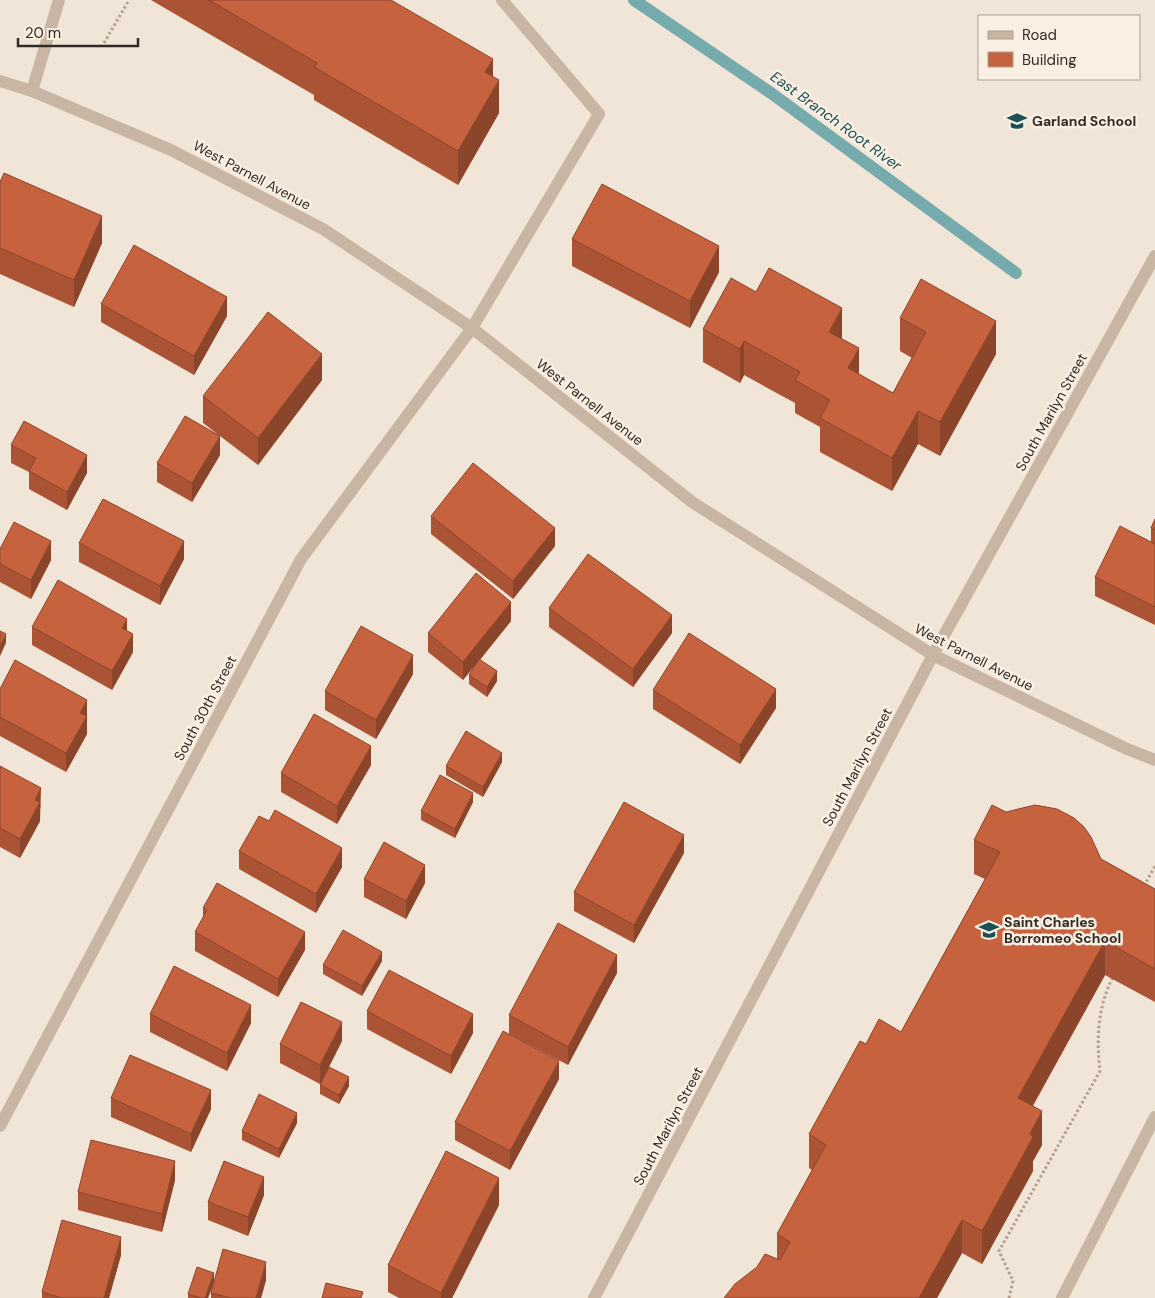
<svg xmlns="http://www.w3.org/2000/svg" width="1155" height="1298" font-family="'DM Sans',sans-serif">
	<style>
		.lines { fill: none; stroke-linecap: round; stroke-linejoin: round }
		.stream { stroke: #76abae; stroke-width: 12 }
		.path { stroke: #b49f8d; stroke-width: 3; stroke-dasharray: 2.5 2.5; stroke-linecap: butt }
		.service { stroke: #c9b5a3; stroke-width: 12 }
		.minor { stroke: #c9b5a3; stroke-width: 12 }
		.wall { fill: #ab5435 }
		.shaded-wall { fill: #8b452b }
		.building { fill: #c7623e; stroke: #8b452b }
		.labels { text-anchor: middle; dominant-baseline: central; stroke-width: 5; stroke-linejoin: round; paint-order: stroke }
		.poi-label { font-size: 14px; font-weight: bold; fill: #342a25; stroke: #f9efe3; text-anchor: start }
		.street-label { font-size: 14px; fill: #342a25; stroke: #f9efe3 }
		.water-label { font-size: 15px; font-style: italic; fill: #1b5055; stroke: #f9efe3 }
	</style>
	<rect width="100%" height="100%" fill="#f1e5d7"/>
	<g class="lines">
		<!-- stream -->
		<polyline class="stream" points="634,0 771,93 1016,273"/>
		<!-- path -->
		<g class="path">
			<polyline points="104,43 129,0"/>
			<polyline points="1144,886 1155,866"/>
			<path d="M1009 1298 1013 1281 999 1251 1100 1071C1096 1038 1098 1006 1113 977"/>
		</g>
		<!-- service -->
		<g class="service">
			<polyline points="32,91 59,0"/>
			<polyline points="472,328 599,114 502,0"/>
			<polyline points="1062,1298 1155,1117"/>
		</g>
		<!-- minor -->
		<g class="minor">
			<polyline points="0,81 32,91 171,150 323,229 472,328 692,502 933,655 1127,749 1155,760"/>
			<polyline points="0,1126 301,559 472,328"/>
			<polyline points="594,1298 933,655 1155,256"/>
		</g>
	</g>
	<!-- wall -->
	<g class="wall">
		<polygon points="151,0 391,0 493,76 499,113 458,185 314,100 314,95"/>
		<polygon points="0,182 102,243 74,307 0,274"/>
		<polygon points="572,239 719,272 690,328 572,266"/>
		<polygon points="101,304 227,316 194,375 101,322"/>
		<polygon points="900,318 996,354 940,456 918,444 892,491 820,452 820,427 795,413 795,403 744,375 740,383 703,362 703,329 842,339 859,374 893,393 912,358 900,351"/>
		<polygon points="322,380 258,465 203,423 203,396"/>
		<polygon points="11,445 87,473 67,510 29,489 29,472 11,463"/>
		<polygon points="220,455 192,502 157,482 157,463"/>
		<polygon points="431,516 555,546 513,599 431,534"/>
		<polygon points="1155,519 1155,625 1095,596 1095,577 1151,541 1151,528"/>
		<polygon points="79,543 184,559 160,605 79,562"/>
		<polygon points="0,549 51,560 31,599 0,582"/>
		<polygon points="549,608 672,633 633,687 549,627"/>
		<polygon points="511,621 480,660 497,681 487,697 469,684 469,675 475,665 463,680 428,652 428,633"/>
		<polygon points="32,627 127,631 133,652 112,690 32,645"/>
		<polygon points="413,674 376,739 325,710 325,691"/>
		<polygon points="0,689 87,734 66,772 0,736"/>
		<polygon points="653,690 776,708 740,764 653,709"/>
		<polygon points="502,762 483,797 446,775 446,766"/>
		<polygon points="371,765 337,824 281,792 281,773"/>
		<polygon points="0,766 41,806 40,808 40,821 20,858 0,847"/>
		<polygon points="473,802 455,838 421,820 421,811"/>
		<polygon points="974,840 1101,859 1155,889 1155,1002 1105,975 1033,1106 1042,1145 1033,1161 1033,1171 982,1264 962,1253 937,1298 724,1298 777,1259 777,1234 812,1170 809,1168 809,1134 866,1044 901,1032 985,879 974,874"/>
		<polygon points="239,851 342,867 316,913 239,869"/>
		<polygon points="684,853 634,943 574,911 574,892"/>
		<polygon points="364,879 425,883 406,919 364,897"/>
		<polygon points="203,908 305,950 278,997 195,951 195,932 203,917"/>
		<polygon points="382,961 362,996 323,974 323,965"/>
		<polygon points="617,973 568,1065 509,1034 509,1015"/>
		<polygon points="367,1011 473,1033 451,1074 367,1029"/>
		<polygon points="150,1014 251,1023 227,1071 150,1032"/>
		<polygon points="342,1041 329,1067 349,1086 339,1104 320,1094 320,1084 280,1063 280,1044"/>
		<polygon points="559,1079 510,1170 455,1140 455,1122"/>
		<polygon points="111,1098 211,1109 191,1152 111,1117"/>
		<polygon points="297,1123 279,1158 242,1140 242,1131"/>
		<polygon points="175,1180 162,1232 78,1210 78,1192"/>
		<polygon points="264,1195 248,1236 208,1220 208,1202"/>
		<polygon points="499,1205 452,1298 399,1298 388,1292 388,1265"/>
		<polygon points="121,1255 109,1298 42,1298 42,1292"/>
		<polygon points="266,1280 261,1298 211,1298 211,1293"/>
		<polygon points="214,1282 208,1298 188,1298 188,1294"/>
	</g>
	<!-- shaded-wall -->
	<g class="shaded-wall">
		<polygon points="493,59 493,91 499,80 499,113 458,185 458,151 485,72"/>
		<polygon points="102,216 102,243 74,307 74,280"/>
		<polygon points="719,246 719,272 690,328 690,301"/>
		<polygon points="227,297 227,316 194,375 194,356"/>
		<polygon points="842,308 842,342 829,332"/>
		<polygon points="996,321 996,354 940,456 940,422"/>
		<polygon points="744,341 744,375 740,383 740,349"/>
		<polygon points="859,348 859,381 848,368"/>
		<polygon points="322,354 322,380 258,465 258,438"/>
		<polygon points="918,411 918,444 892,491 892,458"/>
		<polygon points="220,436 220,455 192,502 192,483"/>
		<polygon points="87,455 87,473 67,510 67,492"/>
		<polygon points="555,528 555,546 513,599 513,581"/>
		<polygon points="51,541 51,560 31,599 31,580"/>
		<polygon points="184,541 184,559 160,605 160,586"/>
		<polygon points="511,602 511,621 463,680 463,662"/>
		<polygon points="672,615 672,633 633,687 633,669"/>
		<polygon points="127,619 127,638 122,628"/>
		<polygon points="6,634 6,643 0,656 0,646"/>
		<polygon points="133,634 133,652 112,690 112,671"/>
		<polygon points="413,655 413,674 376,739 376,720"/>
		<polygon points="497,671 497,681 487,697 487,687"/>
		<polygon points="776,689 776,708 740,764 740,745"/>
		<polygon points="87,700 87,734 66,772 66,753 80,713"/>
		<polygon points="371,746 371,765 337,824 337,806"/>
		<polygon points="502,753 502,762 483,797 483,787"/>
		<polygon points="41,788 40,821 20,858 20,839 35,800"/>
		<polygon points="473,793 473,802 455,838 455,829"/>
		<polygon points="684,835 684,853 634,943 634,925"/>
		<polygon points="342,848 342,867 316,913 316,894"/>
		<polygon points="425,865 425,883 406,919 406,901"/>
		<polygon points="305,932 305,950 278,997 278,979"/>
		<polygon points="1105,941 1105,975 1018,1131 1018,1098"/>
		<polygon points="382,952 382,961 362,996 362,986"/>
		<polygon points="617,955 617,973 568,1065 568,1047"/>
		<polygon points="251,1005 251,1023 227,1071 227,1053"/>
		<polygon points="473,1014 473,1033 451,1074 451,1056"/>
		<polygon points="342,1022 342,1041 320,1084 320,1065"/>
		<polygon points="559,1061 559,1079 510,1170 510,1151"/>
		<polygon points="349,1077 349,1086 339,1104 339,1095"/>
		<polygon points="211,1090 211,1109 191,1152 191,1134"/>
		<polygon points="1042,1111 1042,1145 1033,1161 1033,1171 982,1264 982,1231 1030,1134"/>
		<polygon points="297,1113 297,1123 279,1158 279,1149"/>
		<polygon points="175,1161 175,1180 162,1232 162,1214"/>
		<polygon points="264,1177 264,1195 248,1236 248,1217"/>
		<polygon points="499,1178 499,1205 452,1298 441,1298 441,1293"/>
		<polygon points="962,1220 962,1253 937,1298 919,1298"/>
		<polygon points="121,1237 121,1255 109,1298 104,1298"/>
		<polygon points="266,1262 266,1280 261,1298 256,1298"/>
		<polygon points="214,1273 214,1282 208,1298 205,1298"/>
	</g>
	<!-- building -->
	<g class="building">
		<polygon points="209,0 391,0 493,59 485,72 499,80 458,151 314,67 317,63"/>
		<polygon points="4,173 102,216 74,280 0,248 0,182"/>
		<polygon points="602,184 719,246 690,301 572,239"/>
		<polygon points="134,245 227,297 194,356 101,304"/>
		<polygon points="769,268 842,308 829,332 859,348 848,368 893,393 926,332 900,318 921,279 996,321 940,422 918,411 892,458 820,418 830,400 795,380 800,372 744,341 740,349 703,329 731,278 756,292"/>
		<polygon points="268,312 322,354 258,438 203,396"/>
		<polygon points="185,416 220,436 192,483 157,463"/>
		<polygon points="24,421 87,455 67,492 29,471 36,458 11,445"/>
		<polygon points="473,463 555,528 513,581 431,516"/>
		<polygon points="103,499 184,541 160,586 79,543"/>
		<polygon points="1155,519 1155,530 1151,528"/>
		<polygon points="14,522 51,541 31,580 0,564 0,549"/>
		<polygon points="1120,526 1155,544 1155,607 1095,577"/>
		<polygon points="588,554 672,615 633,669 549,608"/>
		<polygon points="476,573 511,602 463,662 428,633"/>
		<polygon points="58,580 127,619 122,628 133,634 112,671 32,627"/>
		<polygon points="361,626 413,655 376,720 325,691"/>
		<polygon points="0,631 6,634 0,646"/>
		<polygon points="689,633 776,689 740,745 653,690"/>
		<polygon points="479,659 497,671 487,687 469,675"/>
		<polygon points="15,660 87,700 80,713 87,716 66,753 0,717 0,689"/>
		<polygon points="314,714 371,746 337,806 281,773"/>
		<polygon points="466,731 502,753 483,787 446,766"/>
		<polygon points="0,766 41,788 35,800 40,802 20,839 0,828"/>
		<polygon points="440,775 473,793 455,829 421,811"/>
		<polygon points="624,802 684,835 634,925 574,892"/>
		<polygon points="992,805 1006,812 1035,805 1057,809 1074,818 1084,827 1091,837 1101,859 1155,889 1155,969 1105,941 1018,1098 1042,1111 1030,1134 1033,1137 982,1231 962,1220 919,1298 724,1298 735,1284 757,1267 765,1254 780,1260 790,1242 777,1234 826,1145 809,1134 860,1041 866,1044 879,1019 901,1032 1000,852 974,840"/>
		<polygon points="275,810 342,848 316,894 239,851 259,816 269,821"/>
		<polygon points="384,842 425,865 406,901 364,879"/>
		<polygon points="217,883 305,932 278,979 195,932 207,910 203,908"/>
		<polygon points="558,923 617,955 568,1047 509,1015"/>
		<polygon points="343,930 382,952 362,986 323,965"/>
		<polygon points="174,966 251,1005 227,1053 150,1014"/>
		<polygon points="389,970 473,1014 451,1056 367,1011"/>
		<polygon points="301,1002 342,1022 320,1065 280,1044"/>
		<polygon points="503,1031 559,1061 510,1151 455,1122"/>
		<polygon points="130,1055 211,1090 191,1134 111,1098"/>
		<polygon points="329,1067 349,1077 339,1095 320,1085"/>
		<polygon points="259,1094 297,1113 279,1149 242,1131"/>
		<polygon points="91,1140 175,1161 162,1214 78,1192"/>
		<polygon points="446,1151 499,1178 441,1293 388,1265"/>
		<polygon points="224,1161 264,1177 248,1217 208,1202"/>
		<polygon points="62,1220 121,1237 104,1298 62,1298 42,1292"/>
		<polygon points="223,1249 266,1262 256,1298 231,1298 211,1293"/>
		<polygon points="197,1267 214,1273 205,1298 201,1298 188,1294"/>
		<polygon points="326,1283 363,1292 361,1298 322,1298"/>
	</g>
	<!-- icons -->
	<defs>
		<symbol id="school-bare" viewBox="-9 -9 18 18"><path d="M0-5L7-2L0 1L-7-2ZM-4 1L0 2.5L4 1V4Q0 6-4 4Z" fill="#1b5055" stroke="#f9efe3" stroke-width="2.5" paint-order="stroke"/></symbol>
	</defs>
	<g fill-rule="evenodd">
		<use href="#school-bare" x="1003" y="107" width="28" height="28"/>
		<use href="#school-bare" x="975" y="916" width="28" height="28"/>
	</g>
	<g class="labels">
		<!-- poi labels -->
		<g class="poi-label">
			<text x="1032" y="121">Garland School</text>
			<text x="1004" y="922">Saint Charles<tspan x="1004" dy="16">Borromeo School</tspan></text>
		</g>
		<!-- street labels -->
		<g class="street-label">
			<text transform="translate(252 175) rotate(28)">West Parnell Avenue</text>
			<text transform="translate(590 402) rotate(38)">West Parnell Avenue</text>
			<text transform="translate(1051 412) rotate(-61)">South Marilyn Street</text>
			<text transform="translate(974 657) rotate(27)">West Parnell Avenue</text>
			<text transform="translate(205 708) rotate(-62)">South 30th Street</text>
			<text transform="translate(857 767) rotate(-62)">South Marilyn Street</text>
			<text transform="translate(668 1126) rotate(-62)">South Marilyn Street</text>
		</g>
		<!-- water labels -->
		<g class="water-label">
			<text transform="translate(836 121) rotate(36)">East Branch Root River</text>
		</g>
	</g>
	<!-- legend -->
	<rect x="978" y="15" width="162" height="65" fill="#f9efe3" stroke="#aaa097"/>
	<rect x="988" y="31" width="25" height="8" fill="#c9b5a3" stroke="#aaa097"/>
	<text x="1022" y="40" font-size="15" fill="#342a25">Road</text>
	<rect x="988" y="52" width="25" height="15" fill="#c7623e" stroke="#aaa097"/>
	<text x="1022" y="65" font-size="15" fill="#342a25">Building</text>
	<!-- scale -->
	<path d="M18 38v8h120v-8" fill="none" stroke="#342a25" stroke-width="2.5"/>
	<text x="25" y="38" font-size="15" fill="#342a25" stroke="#f9efe3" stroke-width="4" paint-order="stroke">20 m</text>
</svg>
